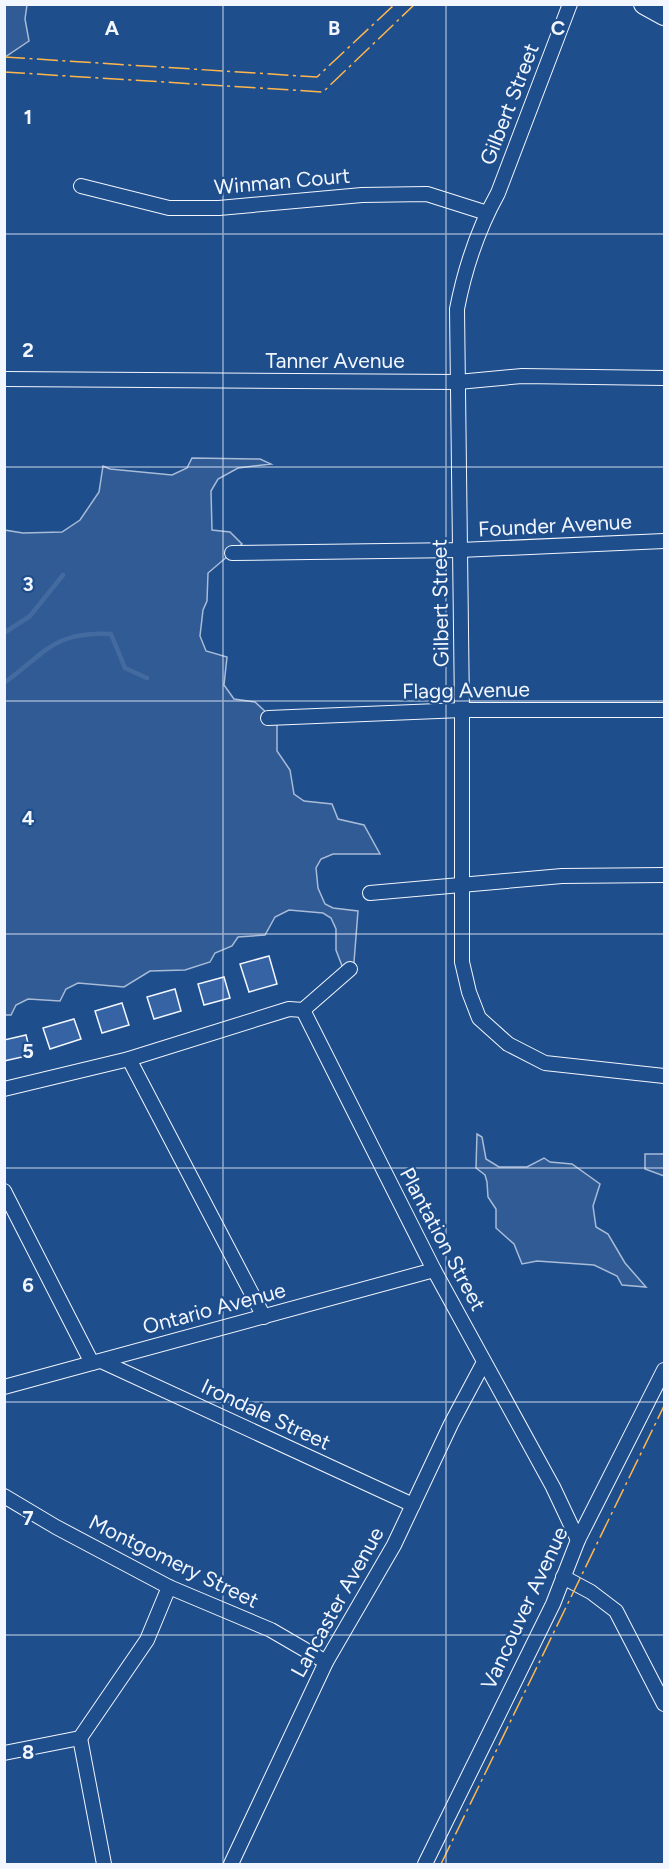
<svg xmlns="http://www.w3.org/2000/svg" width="669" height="1869" font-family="Figtree,sans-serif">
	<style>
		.built { fill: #305b95; stroke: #a8bbd7; stroke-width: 1.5 }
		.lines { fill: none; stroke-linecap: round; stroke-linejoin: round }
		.stream { stroke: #446ba0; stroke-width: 4.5 }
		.building { fill: #3563a3; stroke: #f2f6ff; stroke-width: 1.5 }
		.street-casing { stroke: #f2f6ff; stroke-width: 16 }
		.secondary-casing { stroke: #f2f6ff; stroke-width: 22 }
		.street { stroke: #1f4e8c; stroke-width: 14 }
		.secondary { stroke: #1f4e8c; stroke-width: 20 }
		.power { stroke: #ffb74d; stroke-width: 1.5; stroke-dasharray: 21 4.5 3 4.5; stroke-linecap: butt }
		.grid { fill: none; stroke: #f2f6ff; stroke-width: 1.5; stroke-opacity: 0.55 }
		.labels { text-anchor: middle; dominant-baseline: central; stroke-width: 4.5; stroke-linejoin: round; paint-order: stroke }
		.street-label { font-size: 21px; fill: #f2f6ff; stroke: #1f4e8c }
		.grid-label { font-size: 20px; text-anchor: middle; font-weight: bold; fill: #f2f6ff; stroke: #1f4e8c; stroke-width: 4.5; stroke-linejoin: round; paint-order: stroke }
	</style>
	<rect width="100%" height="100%" fill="#1f4e8c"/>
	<!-- built -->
	<g class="built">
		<polygon points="5,4 27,5 25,19 29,41 5,57"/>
		<polygon points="192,458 260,459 271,464 238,468 218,479 211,491 212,530 230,532 242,544 208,573 207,601 203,610 200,636 206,651 227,657 224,685 234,699 255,702 268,714 277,717 277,751 290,770 294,794 304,801 332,804 338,819 364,825 380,854 333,854 321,859 316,868 318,888 325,904 333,908 358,911 354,962 350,969 344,971 336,950 336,929 331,918 323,913 289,910 275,917 265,935 238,937 232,946 215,953 210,962 185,970 150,971 124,987 78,983 66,989 60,1001 28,999 16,1005 11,1015 5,1015 4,530 23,533 62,532 80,520 99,492 103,466 110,469 172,475 187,468"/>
		<polygon points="477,1134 482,1137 486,1159 499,1167 527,1167 544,1158 550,1162 572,1164 600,1184 593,1206 596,1227 608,1234 625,1263 646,1287 622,1285 617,1276 594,1265 537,1261 522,1264 514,1244 496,1228 496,1209 488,1197 487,1182 485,1175 476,1168"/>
		<polygon points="645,1154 664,1154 664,1176 645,1169"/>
	</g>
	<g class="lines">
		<!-- stream -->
		<g class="stream">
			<polyline points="4,633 30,616 63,575"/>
			<path d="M4 683C46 653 53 631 111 634L125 668 147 678"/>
		</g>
	</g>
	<!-- building -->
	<g class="building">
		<polygon points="269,956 277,984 249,992 240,964"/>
		<polygon points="224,977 230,998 204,1005 198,984"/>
		<polygon points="175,989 181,1011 154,1019 147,997"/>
		<polygon points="122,1003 129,1025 102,1033 95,1011"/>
		<polygon points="74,1019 81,1039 50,1049 43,1028"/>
		<polygon points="26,1035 31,1055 4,1061 4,1040"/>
	</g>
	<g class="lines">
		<defs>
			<g id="street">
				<path d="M570 4 498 193C478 229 465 268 457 309L462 710V962L469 992 479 1018 508 1044 545 1063 664 1076"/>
				<polyline points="81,186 169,208 219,208 362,195 427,194 487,213"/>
				<polyline points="4,379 458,382 522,376 664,378"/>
				<polyline points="232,553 460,550 664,541"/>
				<polyline points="268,718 462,710 664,710"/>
				<polyline points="370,893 562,876 664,875"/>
				<polyline points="303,1010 434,1270 553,1487 578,1540"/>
				<polyline points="303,1010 350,969"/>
				<polyline points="129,1059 264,1317"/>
				<polyline points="4,1089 129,1059 289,1009 303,1010"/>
				<polyline points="4,1191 92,1363"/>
				<polyline points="101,1361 413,1505"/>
				<polyline points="4,1387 434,1270"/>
				<polyline points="4,1496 56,1527 169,1587 271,1630 326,1662"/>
				<polyline points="563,1577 591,1592 616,1611 664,1704"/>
				<polyline points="80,1738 104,1864"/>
				<polyline points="4,1753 80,1738 147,1640 169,1587"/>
				<polyline points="231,1864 326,1662 394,1545 451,1424 484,1362"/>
				<polyline points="425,1864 553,1604 578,1540 664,1370"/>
			</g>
			<polyline id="secondary" points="644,4 664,15"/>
		</defs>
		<!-- street casing -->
		<use href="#street" class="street-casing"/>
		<!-- secondary casing -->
		<use href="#secondary" class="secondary-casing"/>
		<!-- street -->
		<use href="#street" class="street"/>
		<!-- secondary -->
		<use href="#secondary" class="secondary"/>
		<!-- power -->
		<g class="power">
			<polyline points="4,57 317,77 395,4"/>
			<polyline points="4,72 323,92 415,4"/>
			<polyline points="441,1864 664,1406"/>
		</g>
	</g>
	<!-- grid -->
	<path class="grid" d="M223 4V1864M446 4V1864M4 234H664M4 467H664M4 701H664M4 934H664M4 1168H664M4 1402H664M4 1635H664"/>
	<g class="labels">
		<!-- street labels -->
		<g class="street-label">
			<text transform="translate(509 104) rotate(-69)">Gilbert Street</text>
			<text transform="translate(282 181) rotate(-5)">Winman Court</text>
			<text x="335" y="360">Tanner Avenue</text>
			<text transform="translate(555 525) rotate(-3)">Founder Avenue</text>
			<text transform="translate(440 603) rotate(-91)">Gilbert Street</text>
			<text transform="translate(466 690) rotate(-1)">Flagg Avenue</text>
			<text transform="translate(443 1239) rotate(62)">Plantation Street</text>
			<text transform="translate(214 1308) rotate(-15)">Ontario Avenue</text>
			<text transform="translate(266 1414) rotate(25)">Irondale Street</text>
			<text transform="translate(174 1561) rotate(26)">Montgomery Street</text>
			<text transform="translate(337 1602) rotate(-61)">Lancaster Avenue</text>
			<text transform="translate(524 1608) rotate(-65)">Vancouver Avenue</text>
		</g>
	</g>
	<g class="grid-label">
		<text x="112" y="35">A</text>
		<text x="334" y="35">B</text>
		<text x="558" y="35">C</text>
		<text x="28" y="124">1</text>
		<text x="28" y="357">2</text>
		<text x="28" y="591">3</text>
		<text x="28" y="825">4</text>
		<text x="28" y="1058">5</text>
		<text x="28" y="1292">6</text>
		<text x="28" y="1525">7</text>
		<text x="28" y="1759">8</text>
	</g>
	<!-- border -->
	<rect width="669" height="1869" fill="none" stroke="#f2f6ff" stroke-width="12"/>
</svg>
